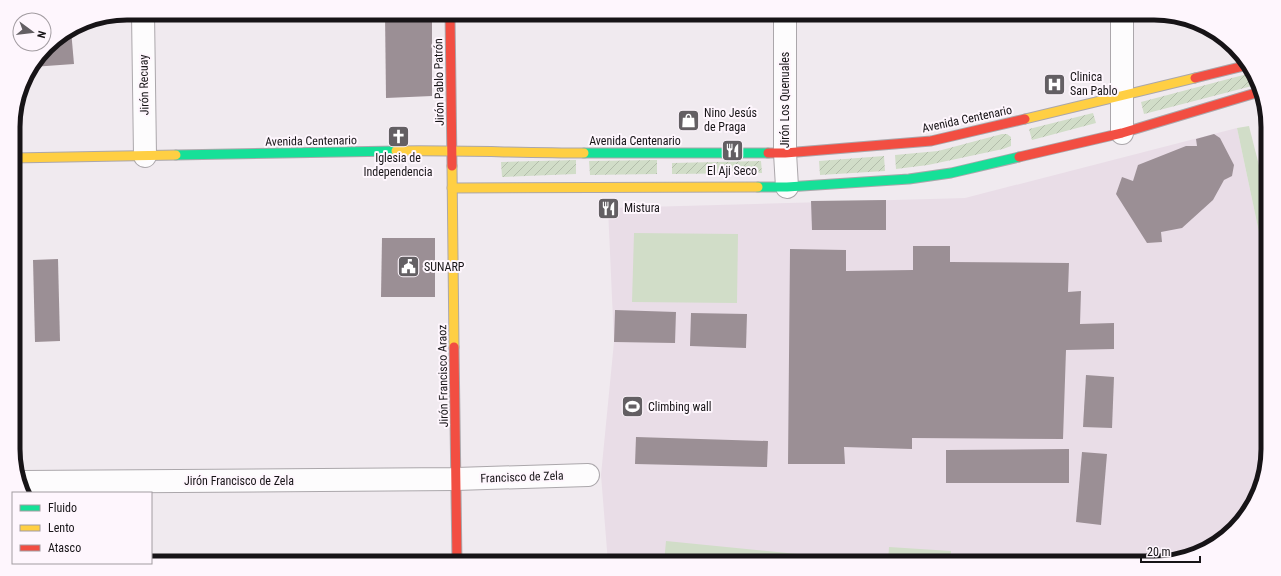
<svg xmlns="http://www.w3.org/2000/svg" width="1281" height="576" font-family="'Roboto Condensed',sans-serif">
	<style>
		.built { fill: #e9dde7 }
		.grass { fill: #d1ddc8 }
		.garden { fill: url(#garden-furrows) }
		.building { fill: #9b8f95 }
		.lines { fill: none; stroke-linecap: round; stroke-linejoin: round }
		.street-casing { stroke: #aba7ab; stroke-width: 24 }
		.fast-casing { stroke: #aba7ab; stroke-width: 11 }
		.slow-casing { stroke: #aba7ab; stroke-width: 11 }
		.jam-casing { stroke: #aba7ab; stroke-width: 11 }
		.street { stroke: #fdfcfd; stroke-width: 22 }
		.fast { stroke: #16e098; stroke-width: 9 }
		.slow { stroke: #ffcf43; stroke-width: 9 }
		.jam { stroke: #f24e42; stroke-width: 9 }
		.labels { text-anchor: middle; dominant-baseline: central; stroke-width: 4; stroke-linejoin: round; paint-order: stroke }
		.poi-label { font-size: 12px; fill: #171417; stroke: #fef6fd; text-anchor: start }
		.street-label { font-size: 12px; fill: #171417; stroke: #fef6fd }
		.rim { fill: none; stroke: #171417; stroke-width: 5 }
	</style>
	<defs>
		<pattern id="garden-furrows" width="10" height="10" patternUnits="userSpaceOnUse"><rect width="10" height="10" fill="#d1ddc8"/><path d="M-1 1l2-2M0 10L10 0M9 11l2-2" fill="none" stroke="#b3bdab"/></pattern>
	</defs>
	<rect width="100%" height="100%" fill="#f0eaef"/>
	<!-- built -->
	<polygon class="built" points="1237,128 1267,270 1268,449 1259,493 1217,544 1161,563 608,563 601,475 614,342 608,208 965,198"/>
	<!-- grass -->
	<g class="grass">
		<polygon points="1249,126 1267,197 1267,270 1237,128"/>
		<polygon points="634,233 738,234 737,303 632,302"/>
		<polygon points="666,541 838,558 837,563 664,563"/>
		<polygon points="889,547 951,551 950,563 888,563"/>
	</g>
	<!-- garden -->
	<g class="garden">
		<polygon points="1251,73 1256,85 1144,114 1141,102"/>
		<polygon points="1093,113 1096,123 1032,140 1029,129"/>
		<polygon points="1002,134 1007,134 1011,137 1011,146 1003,149 928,165 896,169 895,155 938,151"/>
		<polygon points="884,156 885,171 820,175 819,161"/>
		<polygon points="576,160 576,174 502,177 501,162"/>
		<polygon points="657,160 657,174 590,175 589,161"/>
		<polygon points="761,161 762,173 672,174 672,163"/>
	</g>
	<!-- building -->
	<g class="building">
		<polygon points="385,13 432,13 432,96 386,98"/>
		<polygon points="71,30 74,64 32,67 52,41"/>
		<polygon points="1214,134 1220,138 1234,165 1232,176 1224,180 1213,200 1182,228 1161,232 1162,242 1147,243 1116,194 1122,177 1133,181 1138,165 1186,146 1197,146 1196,139"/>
		<polygon points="886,200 886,230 812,230 811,201"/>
		<polygon points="382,238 435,238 435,297 381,297"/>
		<polygon points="913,246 950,246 950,262 1069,263 1068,292 1081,291 1080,324 1114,323 1114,349 1066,350 1063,439 912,438 912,449 844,447 845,464 788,464 790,249 846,250 846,271 913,270"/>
		<polygon points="58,259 60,341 35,342 33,260"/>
		<polygon points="615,310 676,312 675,343 614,342"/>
		<polygon points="691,313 747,314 746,348 690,346"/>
		<polygon points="1086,375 1114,377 1112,428 1083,427"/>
		<polygon points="636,437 768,441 767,467 635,464"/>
		<polygon points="1069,449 1069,483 946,483 946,450"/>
		<polygon points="1082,452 1107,454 1101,525 1076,522"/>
	</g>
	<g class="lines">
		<defs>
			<g id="street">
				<polyline points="143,13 145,156"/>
				<polyline points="785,13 785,153 787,187"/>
				<polyline points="1122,133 1122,13"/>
				<polyline points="21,482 456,479 588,475"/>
			</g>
			<g id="fast">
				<polyline points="584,153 768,153"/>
				<polyline points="176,155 396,151"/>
				<polyline points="758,187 787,187 909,179 951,173 1019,157"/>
			</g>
			<g id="slow">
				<polyline points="1025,119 1195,78"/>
				<path d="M396 151C459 150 522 153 584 153"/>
				<polyline points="13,158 176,155"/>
				<polyline points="452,166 454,347"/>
				<polyline points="452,188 758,187"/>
			</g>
			<g id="jam">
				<polyline points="450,13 452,166"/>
				<polyline points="1195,78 1248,65"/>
				<polyline points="768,153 785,153 931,141 1025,119"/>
				<polyline points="1019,157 1122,133 1259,92"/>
				<polyline points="454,347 457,563"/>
			</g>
		</defs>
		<!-- street casing -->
		<use href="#street" class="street-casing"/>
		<!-- fast casing -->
		<use href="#fast" class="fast-casing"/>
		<!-- slow casing -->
		<use href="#slow" class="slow-casing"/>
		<!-- jam casing -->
		<use href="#jam" class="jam-casing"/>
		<!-- street -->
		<use href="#street" class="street"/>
		<!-- fast -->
		<use href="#fast" class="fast"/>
		<!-- slow -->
		<use href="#slow" class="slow"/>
		<!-- jam -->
		<use href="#jam" class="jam"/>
	</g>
	<!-- icons -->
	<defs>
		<symbol id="hospital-square" viewBox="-11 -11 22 22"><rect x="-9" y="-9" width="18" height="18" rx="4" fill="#635f63" stroke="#fef6fd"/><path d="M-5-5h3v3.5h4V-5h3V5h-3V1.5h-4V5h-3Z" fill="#fff"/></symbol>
		<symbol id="shop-square" viewBox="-11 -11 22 22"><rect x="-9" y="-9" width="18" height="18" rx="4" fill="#635f63" stroke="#fef6fd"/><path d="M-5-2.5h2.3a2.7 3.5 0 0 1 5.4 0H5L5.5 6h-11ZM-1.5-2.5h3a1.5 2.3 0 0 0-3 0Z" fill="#fff"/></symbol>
		<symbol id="church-square" viewBox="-11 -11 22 22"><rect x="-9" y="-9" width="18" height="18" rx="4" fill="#635f63" stroke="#fef6fd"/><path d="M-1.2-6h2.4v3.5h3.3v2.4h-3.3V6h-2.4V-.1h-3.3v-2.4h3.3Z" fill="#fff"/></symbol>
		<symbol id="restaurant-square" viewBox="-11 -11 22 22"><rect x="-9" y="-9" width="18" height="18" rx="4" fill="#635f63" stroke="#fef6fd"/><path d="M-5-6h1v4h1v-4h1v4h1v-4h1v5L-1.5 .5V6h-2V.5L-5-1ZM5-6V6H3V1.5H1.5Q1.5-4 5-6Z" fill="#fff"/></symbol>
		<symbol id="civic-square" viewBox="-11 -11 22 22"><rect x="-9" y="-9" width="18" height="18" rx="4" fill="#635f63" stroke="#fef6fd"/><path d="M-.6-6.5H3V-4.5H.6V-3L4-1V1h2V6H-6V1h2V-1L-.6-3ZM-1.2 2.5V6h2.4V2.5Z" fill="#fff"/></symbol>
		<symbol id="stadium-square" viewBox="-11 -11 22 22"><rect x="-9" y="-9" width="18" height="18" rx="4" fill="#635f63" stroke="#fef6fd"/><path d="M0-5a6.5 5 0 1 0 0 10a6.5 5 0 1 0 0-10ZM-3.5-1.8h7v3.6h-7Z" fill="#fff"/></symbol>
	</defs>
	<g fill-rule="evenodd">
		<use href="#hospital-square" x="1042" y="72" width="25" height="25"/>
		<use href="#shop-square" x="676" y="108" width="25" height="25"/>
		<use href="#church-square" x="386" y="124" width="25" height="25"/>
		<use href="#restaurant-square" x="720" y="138" width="25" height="25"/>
		<use href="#restaurant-square" x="596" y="196" width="25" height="25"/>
		<use href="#civic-square" x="396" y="254" width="25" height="25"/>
		<use href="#stadium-square" x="620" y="394" width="25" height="25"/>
	</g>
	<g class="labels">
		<!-- poi labels -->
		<g class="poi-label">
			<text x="1070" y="77">Clinica<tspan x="1070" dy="14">San Pablo</tspan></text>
			<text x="704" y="113">Nino Jesús<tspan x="704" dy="14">de Praga</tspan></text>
			<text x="398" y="158" text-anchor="middle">Iglesia de<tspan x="398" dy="14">Independencia</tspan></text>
			<text x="732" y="171" text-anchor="middle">El Aji Seco</text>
			<text x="624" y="208">Mistura</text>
			<text x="424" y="267">SUNARP</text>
			<text x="648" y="407">Climbing wall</text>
		</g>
		<!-- street labels -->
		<g class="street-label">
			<text transform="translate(439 82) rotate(-91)">Jirón Pablo Patrón</text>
			<text transform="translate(144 85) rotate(-91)">Jirón Recuay</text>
			<text transform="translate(785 100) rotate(-90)">Jirón Los Quenuales</text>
			<text transform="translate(967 119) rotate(-12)">Avenida Centenario</text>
			<text transform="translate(311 141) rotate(-1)">Avenida Centenario</text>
			<text x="635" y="141">Avenida Centenario</text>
			<text transform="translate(443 376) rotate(-91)">Jirón Francisco Araoz</text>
			<text transform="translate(522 477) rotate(-2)">Francisco de Zela</text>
			<text x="239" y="481">Jirón Francisco de Zela</text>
		</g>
	</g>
	<!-- crop -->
	<path d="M0 0H1281V576H0ZM127 20H1154A107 107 0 0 1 1261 127V449A107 107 0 0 1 1154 556H127A107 107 0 0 1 20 449V127A107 107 0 0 1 127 20Z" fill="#fef6fd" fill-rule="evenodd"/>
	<path class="rim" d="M127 20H1154A107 107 0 0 1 1261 127V449A107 107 0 0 1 1154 556H127A107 107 0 0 1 20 449V127A107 107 0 0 1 127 20Z"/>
	<!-- legend -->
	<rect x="12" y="492" width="140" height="72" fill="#fef6fd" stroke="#a29ca1"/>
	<rect x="20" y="505" width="20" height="6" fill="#16e098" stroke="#a29ca1"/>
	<text x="48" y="512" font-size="12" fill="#171417">Fluido</text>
	<rect x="20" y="525" width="20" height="6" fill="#ffcf43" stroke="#a29ca1"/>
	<text x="48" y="532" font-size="12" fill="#171417">Lento</text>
	<rect x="20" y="545" width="20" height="6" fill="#f24e42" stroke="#a29ca1"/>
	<text x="48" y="552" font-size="12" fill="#171417">Atasco</text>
	<!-- north arrow -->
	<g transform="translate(32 32) rotate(105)"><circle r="19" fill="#fef6fd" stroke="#a29ca1"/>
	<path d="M0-3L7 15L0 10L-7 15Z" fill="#635f63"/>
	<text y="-6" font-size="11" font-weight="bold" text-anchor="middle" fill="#171417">N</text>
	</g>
	<!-- scale -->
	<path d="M1141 556v6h59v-6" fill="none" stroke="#171417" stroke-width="2"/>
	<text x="1147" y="556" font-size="12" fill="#171417" stroke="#fef6fd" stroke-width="3" paint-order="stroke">20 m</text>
</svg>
